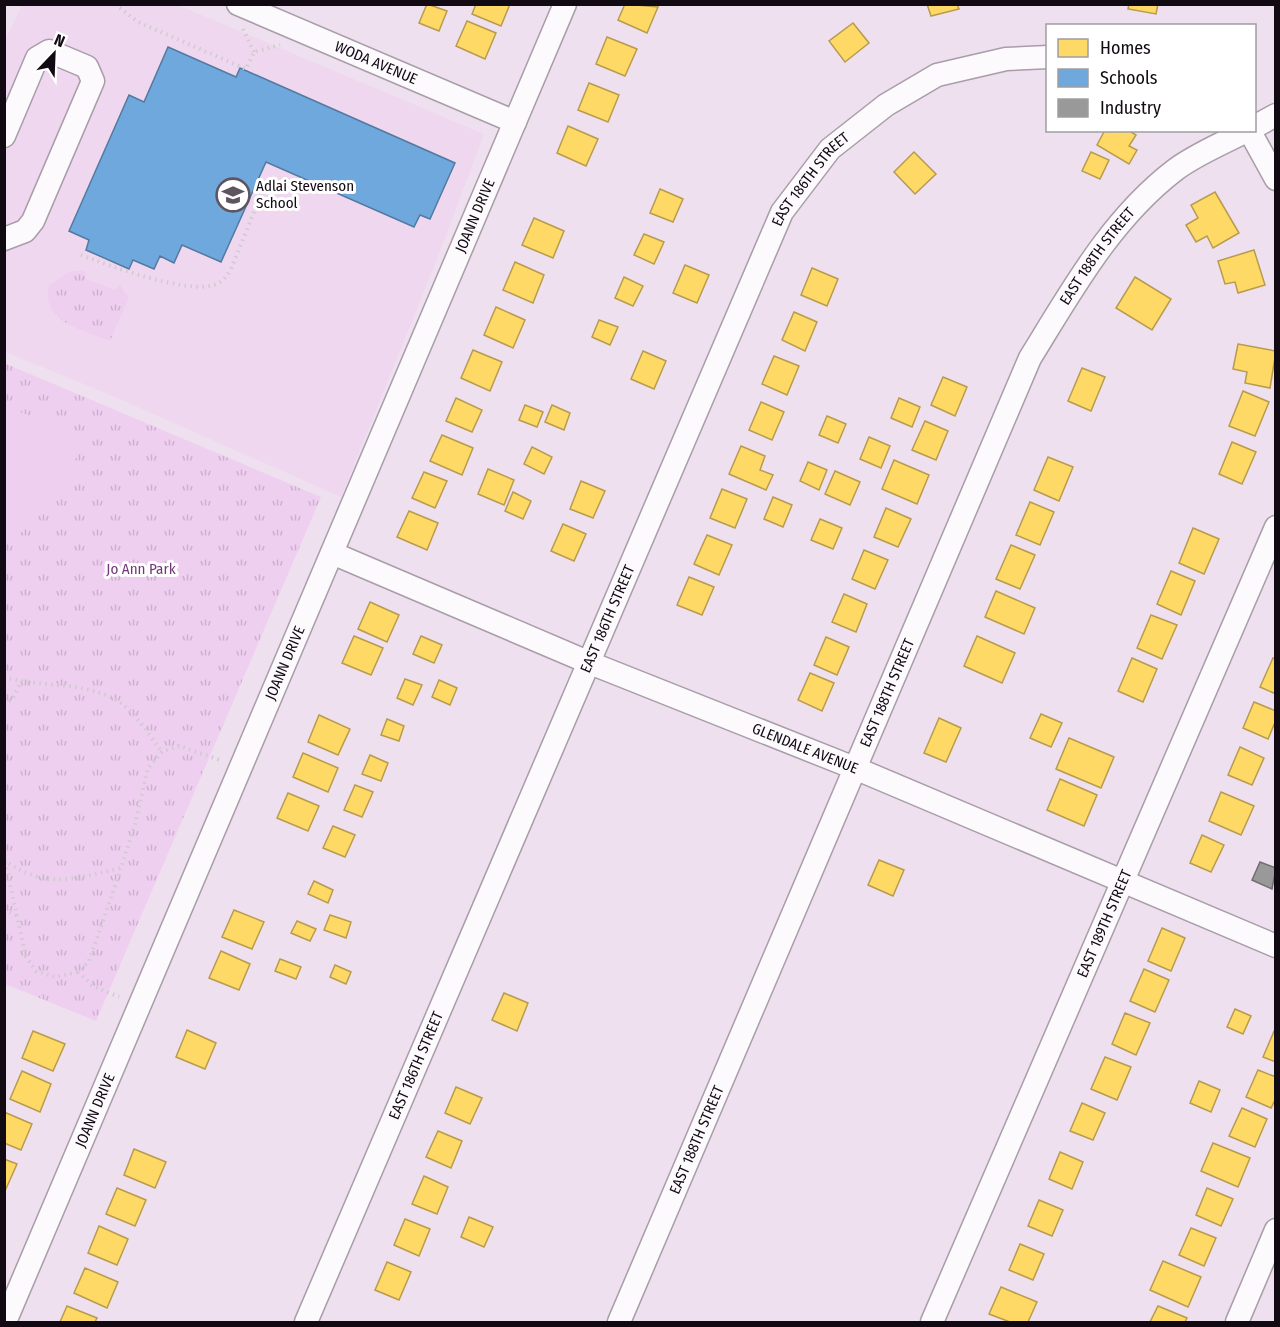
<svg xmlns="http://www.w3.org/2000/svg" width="1280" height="1327" font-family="'Fira Sans Condensed',sans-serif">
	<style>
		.built { fill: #efd8ef }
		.grass { fill: url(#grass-tufts) }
		.pitch { fill: #efcff0 }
		.homes { fill: #ffd966; stroke: #b89b4d; stroke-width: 1.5 }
		.schools { fill: #6fa8dc; stroke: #5379a0; stroke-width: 1.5 }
		.industry { fill: #999; stroke: #706e71; stroke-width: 1.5 }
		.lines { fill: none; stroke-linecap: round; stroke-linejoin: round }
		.minor-casing { stroke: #a89da9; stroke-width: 25 }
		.path { stroke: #cfcbcf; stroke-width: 4; stroke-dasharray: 1.5 4.5; stroke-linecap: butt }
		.minor { stroke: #fcfafc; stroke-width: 22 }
		.labels { text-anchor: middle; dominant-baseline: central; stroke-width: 6; stroke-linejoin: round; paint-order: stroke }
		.street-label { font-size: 15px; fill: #120a13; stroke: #fff }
		.poi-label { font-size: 15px; fill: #120a13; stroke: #fff; text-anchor: start }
		.park-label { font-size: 15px; fill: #723776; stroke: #fff }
	</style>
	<defs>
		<pattern id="grass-tufts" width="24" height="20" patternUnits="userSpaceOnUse" patternTransform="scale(1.5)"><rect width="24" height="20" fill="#efcff0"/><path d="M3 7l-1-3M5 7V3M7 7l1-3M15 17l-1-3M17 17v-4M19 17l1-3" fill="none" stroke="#ccb0cd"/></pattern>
	</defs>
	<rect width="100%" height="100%" fill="#eee0ee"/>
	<!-- built -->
	<polygon class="built" points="22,5 178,5 484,134 438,257 341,497 108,394 5,352 4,42"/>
	<!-- grass -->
	<g class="grass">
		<path d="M71 271H85L86 279 115 290 120 285 129 298 110 341C83 330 40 322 49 285Z"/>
		<polygon points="4,363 321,497 96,1021 5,984"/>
	</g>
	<!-- pitch -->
	<path class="pitch" d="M5 406 86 438C67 476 45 523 5 542Z"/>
	<!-- homes -->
	<g class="homes">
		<polygon points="427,4 447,11 439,31 419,23"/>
		<polygon points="476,4 510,4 501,26 472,14"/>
		<polygon points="625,4 658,7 647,33 618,20"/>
		<polygon points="927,4 957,4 959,9 931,16"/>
		<polygon points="1129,4 1158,4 1156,14 1128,9"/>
		<polygon points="467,21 496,33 485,59 456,46"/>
		<polygon points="853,23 869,43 845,62 829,41"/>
		<polygon points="607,37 637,49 625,76 596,64"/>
		<polygon points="589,83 619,95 608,122 578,110"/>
		<polygon points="568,126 598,139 586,166 557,153"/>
		<polygon points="1105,130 1128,130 1136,135 1129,146 1137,150 1129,164 1097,145"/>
		<polygon points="914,152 936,174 915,194 894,172"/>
		<polygon points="1091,152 1109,160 1100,179 1082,171"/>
		<polygon points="660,189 683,199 673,222 650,213"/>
		<polygon points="1215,192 1239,233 1213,248 1207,236 1196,242 1186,225 1198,218 1191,205"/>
		<polygon points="534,218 564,231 553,258 522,245"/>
		<polygon points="644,234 664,242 654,264 634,255"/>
		<polygon points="1254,250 1265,285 1238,293 1235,282 1225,284 1218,261"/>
		<polygon points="515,262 544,275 533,303 503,290"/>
		<polygon points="685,265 709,275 697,303 673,293"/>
		<polygon points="812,268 838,279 827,306 801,295"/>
		<polygon points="624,277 643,286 633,306 615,298"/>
		<polygon points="1135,277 1171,299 1152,330 1116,308"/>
		<polygon points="496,307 525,320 513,348 484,335"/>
		<polygon points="794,312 817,322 805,351 782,340"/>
		<polygon points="599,320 618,327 610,345 592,337"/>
		<polygon points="1238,344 1276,351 1270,388 1245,383 1247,372 1233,369"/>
		<polygon points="473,350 502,362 490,391 461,378"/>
		<polygon points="643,351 666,361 654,389 631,379"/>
		<polygon points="774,356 799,366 787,395 762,384"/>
		<polygon points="1082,368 1105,377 1091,411 1068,401"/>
		<polygon points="943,377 967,387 955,416 931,405"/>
		<polygon points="1243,391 1269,402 1255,436 1229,426"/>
		<polygon points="456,398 482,410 472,432 446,421"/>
		<polygon points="899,398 920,407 912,427 891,418"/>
		<polygon points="761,402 784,412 772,440 749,430"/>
		<polygon points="525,405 543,412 537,427 519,420"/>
		<polygon points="552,405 570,413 564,430 545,422"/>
		<polygon points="827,416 846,424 838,443 819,435"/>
		<polygon points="925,421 948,431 936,460 912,450"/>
		<polygon points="442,435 473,448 462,475 430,461"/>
		<polygon points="869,437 890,446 881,468 860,459"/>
		<polygon points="1232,442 1256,452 1242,484 1219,474"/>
		<polygon points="741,446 765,456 760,470 773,475 766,490 729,474"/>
		<polygon points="532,447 552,457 544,474 524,464"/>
		<polygon points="1048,457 1073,467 1059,501 1034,490"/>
		<polygon points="894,460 929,475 917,504 882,489"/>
		<polygon points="808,462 827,470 819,490 800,481"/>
		<polygon points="488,469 514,480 504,505 478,494"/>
		<polygon points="835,471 860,482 850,505 825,494"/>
		<polygon points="424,472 447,481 435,508 412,498"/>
		<polygon points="581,481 605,491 593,518 570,509"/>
		<polygon points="722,489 747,499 735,528 710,518"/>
		<polygon points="513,492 531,501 523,519 505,511"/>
		<polygon points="773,497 792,505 783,527 764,519"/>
		<polygon points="1030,502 1054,512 1040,545 1016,535"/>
		<polygon points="886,508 911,519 898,547 874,537"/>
		<polygon points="409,511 438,523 427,550 397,537"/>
		<polygon points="820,519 842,528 833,549 811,540"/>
		<polygon points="563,524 586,534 574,561 551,551"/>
		<polygon points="1193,528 1219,539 1204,574 1179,563"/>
		<polygon points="707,535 732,545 719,575 694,564"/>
		<polygon points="1011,545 1035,555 1020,589 996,579"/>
		<polygon points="864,550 888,560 875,589 852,579"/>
		<polygon points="1171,571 1195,581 1181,615 1157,604"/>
		<polygon points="689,577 714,587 702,615 677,605"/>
		<polygon points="996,591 1035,608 1024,634 985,617"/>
		<polygon points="844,594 867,604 856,632 832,622"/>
		<polygon points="370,602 399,615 387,642 358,629"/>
		<polygon points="1151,615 1177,625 1162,659 1137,648"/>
		<polygon points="354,636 383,648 371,675 342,663"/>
		<polygon points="421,636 442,645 434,663 413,654"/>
		<polygon points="977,636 1015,653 1002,683 964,666"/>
		<polygon points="826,637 849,647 837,675 814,665"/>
		<polygon points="1132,658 1157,669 1143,702 1118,691"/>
		<polygon points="1273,658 1276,659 1276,694 1260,687"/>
		<polygon points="810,673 834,683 822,711 798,700"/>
		<polygon points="405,679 422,685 413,705 397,698"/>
		<polygon points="439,680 457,688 450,705 432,697"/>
		<polygon points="1254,702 1276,711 1276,720 1268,739 1243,728"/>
		<polygon points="1041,714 1062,723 1051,747 1030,738"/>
		<polygon points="319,715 350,729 338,755 308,742"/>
		<polygon points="939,718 961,728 946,762 924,753"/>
		<polygon points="387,719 404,726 399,741 381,735"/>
		<polygon points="1069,738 1114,757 1101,788 1056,769"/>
		<polygon points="1240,747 1264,758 1252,785 1228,775"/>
		<polygon points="303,753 338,768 328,792 293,777"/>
		<polygon points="370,755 388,763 381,781 362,774"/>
		<polygon points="1060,779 1097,795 1084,826 1047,810"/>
		<polygon points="355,785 373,792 362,817 344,810"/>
		<polygon points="1221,792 1254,806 1241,835 1209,821"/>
		<polygon points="288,793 319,806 308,831 277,818"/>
		<polygon points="333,826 355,835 345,857 323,848"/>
		<polygon points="1202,835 1224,845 1211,872 1190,863"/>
		<polygon points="879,860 904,870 893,896 868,885"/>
		<polygon points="314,881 333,890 328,903 308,894"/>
		<polygon points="234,910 264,922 252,949 222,937"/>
		<polygon points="330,915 351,922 346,938 324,930"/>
		<polygon points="297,921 316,929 310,941 291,933"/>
		<polygon points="1162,928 1185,938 1171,971 1148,961"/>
		<polygon points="221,951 250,964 239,990 209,978"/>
		<polygon points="280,959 301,967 296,979 275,971"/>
		<polygon points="335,965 351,972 346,984 330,977"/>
		<polygon points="1144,969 1169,980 1155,1012 1130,1001"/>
		<polygon points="504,993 528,1003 517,1031 492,1020"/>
		<polygon points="1235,1009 1251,1016 1243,1034 1227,1027"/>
		<polygon points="1125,1013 1150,1023 1136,1055 1112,1044"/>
		<polygon points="1275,1029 1276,1029 1276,1062 1263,1057"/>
		<polygon points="187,1030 216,1043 205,1069 176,1057"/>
		<polygon points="33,1031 65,1044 53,1071 22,1058"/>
		<polygon points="1105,1057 1131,1067 1117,1100 1091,1089"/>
		<polygon points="1258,1070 1276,1077 1276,1098 1271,1108 1246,1097"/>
		<polygon points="22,1071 51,1084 40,1112 10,1099"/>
		<polygon points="1199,1081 1220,1090 1211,1112 1190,1103"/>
		<polygon points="456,1087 482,1098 470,1124 445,1113"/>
		<polygon points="1082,1103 1105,1113 1093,1140 1070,1131"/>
		<polygon points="1242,1108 1267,1119 1255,1147 1229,1136"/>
		<polygon points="4,1112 32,1124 21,1150 4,1143"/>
		<polygon points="438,1131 462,1141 451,1168 426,1157"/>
		<polygon points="1213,1143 1250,1158 1238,1187 1201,1171"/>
		<polygon points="134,1149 166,1162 155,1188 124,1175"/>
		<polygon points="1060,1152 1083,1162 1072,1189 1049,1179"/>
		<polygon points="4,1159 17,1164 5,1191 4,1191"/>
		<polygon points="424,1176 448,1187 437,1214 412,1204"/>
		<polygon points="117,1188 146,1200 135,1226 106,1214"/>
		<polygon points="1207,1188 1233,1199 1221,1226 1196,1215"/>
		<polygon points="1039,1200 1063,1210 1052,1236 1028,1226"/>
		<polygon points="469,1217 493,1227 484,1247 461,1237"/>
		<polygon points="405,1219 430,1229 419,1256 394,1245"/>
		<polygon points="99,1226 128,1239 117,1265 88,1253"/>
		<polygon points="1191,1228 1216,1238 1204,1266 1179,1255"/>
		<polygon points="1020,1244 1044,1254 1033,1280 1009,1270"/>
		<polygon points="1163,1261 1201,1277 1188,1307 1150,1290"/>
		<polygon points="387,1262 411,1272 399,1300 375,1290"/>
		<polygon points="85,1268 118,1282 107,1308 74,1293"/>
		<polygon points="1001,1287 1037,1302 1028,1322 1010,1322 989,1314"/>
		<polygon points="67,1306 97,1318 95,1322 60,1322"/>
		<polygon points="1158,1306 1187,1318 1185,1322 1150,1322"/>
	</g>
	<!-- schools -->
	<polygon class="schools" points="168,47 236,77 240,68 455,163 430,219 420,215 414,227 266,162 221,262 182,245 174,263 160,256 154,269 133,260 129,269 86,250 89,240 69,231 129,95 144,102"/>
	<!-- industry -->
	<polygon class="industry" points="1260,862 1276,868 1272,889 1252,880"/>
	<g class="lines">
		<defs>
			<g id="minor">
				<path id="s1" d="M238 4 515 122"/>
				<polyline points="1254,127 1276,115"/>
				<polyline points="1249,130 1276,179"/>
				<polyline points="4,136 37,58 49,51 87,67 93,81 33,221 25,231 4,239"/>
				<path id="s2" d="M332 553 590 663 857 769 1276 946"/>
				<path id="s3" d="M5 1322 565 4"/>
				<path id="s4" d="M306 1322 782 212 830 149 886 105 937 75 1006 59 1048 57"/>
				<path id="s5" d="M619 1322 1030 358C1072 290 1111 219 1175 170 1196 154 1224 143 1248 130"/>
				<path id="s6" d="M932 1322 1276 527"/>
				<polyline points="1237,1322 1276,1230"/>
			</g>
		</defs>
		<!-- minor casing -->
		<use href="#minor" class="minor-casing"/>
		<!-- path -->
		<g class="path">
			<polyline points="115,4 138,22 246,69 254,52 280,45"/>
			<polyline points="243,29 254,52"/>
			<path d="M81 255C110 266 186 294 214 285 223 282 227 276 231 269L261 195"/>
			<path d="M4 677C43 689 96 679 128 709 141 721 151 738 162 752"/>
			<polyline points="4,705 13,698 21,682"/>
			<path d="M4 860C47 891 75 878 121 868L135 824 148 768 162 752 179 746 220 760"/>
			<polyline points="5,862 26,957 36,971 55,977 78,972 89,961 121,869"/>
			<polyline points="4,910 18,916"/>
			<polyline points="78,972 93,986 119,997"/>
		</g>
		<!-- minor -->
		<use href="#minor" class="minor"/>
	</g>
	<!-- icons -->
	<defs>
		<symbol id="school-ring" viewBox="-11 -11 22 22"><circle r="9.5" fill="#fff" stroke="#5f5560" stroke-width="1.5"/><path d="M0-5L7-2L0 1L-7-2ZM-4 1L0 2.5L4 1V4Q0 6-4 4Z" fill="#5f5560"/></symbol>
	</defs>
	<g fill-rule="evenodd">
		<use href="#school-ring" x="214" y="176" width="38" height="38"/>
	</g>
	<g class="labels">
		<!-- street labels -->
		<g class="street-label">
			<text stroke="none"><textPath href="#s1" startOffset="150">WODA AVENUE</textPath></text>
			<text stroke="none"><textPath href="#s4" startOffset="1251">EAST 186TH STREET</textPath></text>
			<text stroke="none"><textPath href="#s3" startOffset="1202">JOANN DRIVE</textPath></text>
			<text stroke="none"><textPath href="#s5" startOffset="1170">EAST 188TH STREET</textPath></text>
			<text stroke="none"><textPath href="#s4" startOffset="765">EAST 186TH STREET</textPath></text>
			<text stroke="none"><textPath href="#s3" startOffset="716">JOANN DRIVE</textPath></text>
			<text stroke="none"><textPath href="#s5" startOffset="684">EAST 188TH STREET</textPath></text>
			<text stroke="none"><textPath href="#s2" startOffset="512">GLENDALE AVENUE</textPath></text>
			<text stroke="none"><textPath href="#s6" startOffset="434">EAST 189TH STREET</textPath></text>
			<text stroke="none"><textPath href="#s4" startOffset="279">EAST 186TH STREET</textPath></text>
			<text stroke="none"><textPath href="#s3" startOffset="230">JOANN DRIVE</textPath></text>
			<text stroke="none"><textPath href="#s5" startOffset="198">EAST 188TH STREET</textPath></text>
		</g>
		<!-- poi labels -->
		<g class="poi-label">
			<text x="256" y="186">Adlai Stevenson<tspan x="256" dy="17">School</tspan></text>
		</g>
		<!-- park labels -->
		<g class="park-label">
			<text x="141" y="569">Jo Ann Park</text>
		</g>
	</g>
	<!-- border -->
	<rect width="1280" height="1327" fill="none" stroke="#120a13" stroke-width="12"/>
	<!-- legend -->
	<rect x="1046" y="24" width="210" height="108" fill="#ffffff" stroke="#a09da1" stroke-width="1.5"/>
	<rect x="1058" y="39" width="30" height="18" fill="#ffd966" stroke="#a09da1" stroke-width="1.5"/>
	<text x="1100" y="54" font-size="18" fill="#120a13">Homes</text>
	<rect x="1058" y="69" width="30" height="18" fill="#6fa8dc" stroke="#a09da1" stroke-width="1.5"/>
	<text x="1100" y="84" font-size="18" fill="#120a13">Schools</text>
	<rect x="1058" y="99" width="30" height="18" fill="#999999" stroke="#a09da1" stroke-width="1.5"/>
	<text x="1100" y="114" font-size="18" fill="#120a13">Industry</text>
	<!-- north arrow -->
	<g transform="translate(54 54) rotate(23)" stroke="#ffffff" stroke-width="4.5" paint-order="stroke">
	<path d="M0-4.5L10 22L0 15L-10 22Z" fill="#120a13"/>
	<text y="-9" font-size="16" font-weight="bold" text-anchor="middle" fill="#120a13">N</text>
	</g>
</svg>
